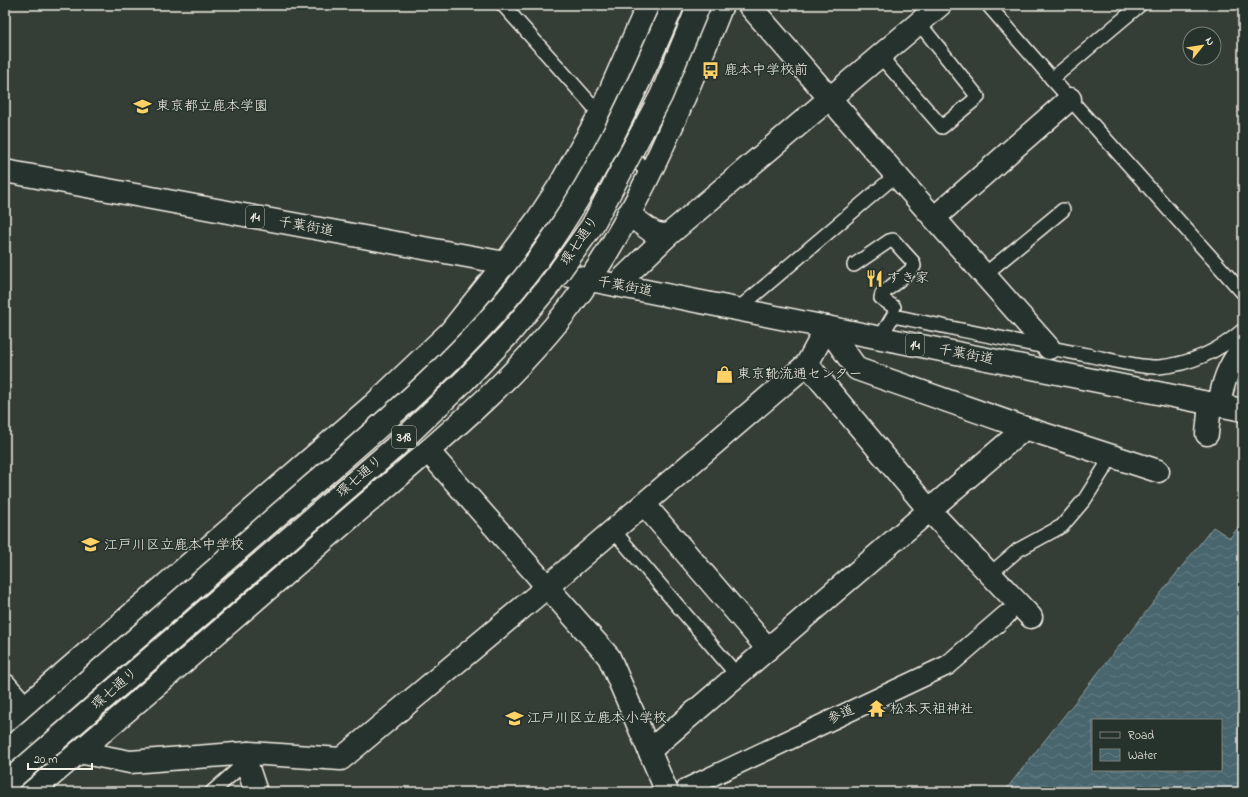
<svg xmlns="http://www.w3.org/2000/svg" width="1248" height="797" font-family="'Indie Flower','Klee One',sans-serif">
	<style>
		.water { fill: url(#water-waves); stroke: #8d9d9f; fill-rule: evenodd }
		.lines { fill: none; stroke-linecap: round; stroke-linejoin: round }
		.service-casing { stroke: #f4f1e8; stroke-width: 16 }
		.pedestrian-casing { stroke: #f4f1e8; stroke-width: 22 }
		.minor-casing { stroke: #f4f1e8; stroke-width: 25 }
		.tertiary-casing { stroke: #f4f1e8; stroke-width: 25 }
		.primary-casing { stroke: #f4f1e8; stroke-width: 25 }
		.trunk-casing { stroke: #f4f1e8; stroke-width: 25 }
		.service { stroke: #26332d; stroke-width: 13 }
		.pedestrian { stroke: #26332d; stroke-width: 19 }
		.minor { stroke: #26332d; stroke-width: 22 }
		.tertiary { stroke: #26332d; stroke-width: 22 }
		.primary { stroke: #26332d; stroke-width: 22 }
		.trunk { stroke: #26332d; stroke-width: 22 }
		.primary-bridge-casing { stroke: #f4f1e8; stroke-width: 25; stroke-linecap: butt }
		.primary-bridge { stroke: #26332d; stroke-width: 22 }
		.labels { text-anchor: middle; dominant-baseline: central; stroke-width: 3; stroke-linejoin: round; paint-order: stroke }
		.shield { fill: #26332d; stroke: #b6b8b0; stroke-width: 1 }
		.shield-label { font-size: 13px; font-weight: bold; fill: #f4f1e8 }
		.poi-label { font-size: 14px; fill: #f4f1e8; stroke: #26332d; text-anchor: start }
		.street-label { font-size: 14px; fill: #f4f1e8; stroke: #26332d }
	</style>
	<defs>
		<pattern id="water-waves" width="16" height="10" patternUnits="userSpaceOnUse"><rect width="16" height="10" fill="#48656e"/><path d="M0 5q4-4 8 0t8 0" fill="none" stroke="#637c83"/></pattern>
	</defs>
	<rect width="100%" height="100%" fill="#343d36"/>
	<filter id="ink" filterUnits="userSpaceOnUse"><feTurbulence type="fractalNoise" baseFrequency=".025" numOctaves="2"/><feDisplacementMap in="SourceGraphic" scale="8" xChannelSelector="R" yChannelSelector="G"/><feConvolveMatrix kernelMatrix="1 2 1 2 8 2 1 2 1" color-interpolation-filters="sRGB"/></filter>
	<g filter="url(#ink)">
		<!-- water -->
		<path class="water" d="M1243 521V792H1004L1213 527 1230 538ZM1093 720H1221V770H1093Z"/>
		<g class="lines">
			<defs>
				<g id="service">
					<polyline points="503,5 600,114 648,174"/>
					<polyline points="988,5 1052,79 1243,293"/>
					<polyline points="880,56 942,127 978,97 919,23"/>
					<polyline points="1052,79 1140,5"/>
					<polyline points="854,265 889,241 893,240 913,262 914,266 911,270 882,294 881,298 894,307"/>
					<polyline points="984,275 1063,210"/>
					<polyline points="738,309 896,175"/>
					<path d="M880 338 893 316C958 329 1022 343 1087 355 1107 359 1139 368 1159 367 1191 364 1219 351 1243 330"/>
					<polyline points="613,530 737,675"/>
					<polyline points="990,574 1018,550 1062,526 1085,499 1112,456"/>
					<polyline points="212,792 246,762"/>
				</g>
				<polyline id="pedestrian" points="687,788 948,665 1006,615"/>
				<g id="minor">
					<polyline points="749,5 896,175 1049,348"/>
					<polyline points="934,218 1070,99"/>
					<polyline points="807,364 930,511 1031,617"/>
					<path d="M1219 405C1223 382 1228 366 1243 348"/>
					<polyline points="1207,434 1210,403"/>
					<polyline points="428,451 609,657 667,792"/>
					<polyline points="644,504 768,649"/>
					<polyline points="5,685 25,708"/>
					<polyline points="649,751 1025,428"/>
					<polyline points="79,752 130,762 249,753 341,759 547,587 807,364 827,327 857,369 1025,428 1158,471"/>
					<polyline points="249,753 246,762 256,792"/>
				</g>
				<g id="tertiary">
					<polyline points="628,214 654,233 667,236 940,5"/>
					<polyline points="616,285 667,236"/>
				</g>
				<g id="primary">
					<polyline points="5,724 374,404 450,332 505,263 537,220 560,185 600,114 648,5"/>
					<path d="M32 792C137 703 240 613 344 523 431 448 525 375 590 279 646 196 685 97 722 5"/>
				</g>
				<polyline id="trunk" points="5,171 505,263 1243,410"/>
			</defs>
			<!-- service casing -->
			<use href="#service" class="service-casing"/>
			<!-- pedestrian casing -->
			<use href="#pedestrian" class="pedestrian-casing"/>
			<!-- minor casing -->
			<use href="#minor" class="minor-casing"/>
			<!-- tertiary casing -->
			<use href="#tertiary" class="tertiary-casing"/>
			<!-- primary casing -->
			<use href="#primary" class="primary-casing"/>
			<!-- trunk casing -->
			<use href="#trunk" class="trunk-casing"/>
			<!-- service -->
			<use href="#service" class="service"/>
			<!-- pedestrian -->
			<use href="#pedestrian" class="pedestrian"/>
			<!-- minor -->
			<use href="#minor" class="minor"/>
			<!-- tertiary -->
			<use href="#tertiary" class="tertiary"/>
			<!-- primary -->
			<use href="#primary" class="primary"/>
			<!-- trunk -->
			<use href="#trunk" class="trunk"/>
			<defs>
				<g id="primary-bridge">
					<path d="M5 753C101 669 198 585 294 501 379 427 469 353 537 261 594 183 635 94 673 5"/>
					<polyline points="5,784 395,447 465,380 509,334 551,283 592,226 661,96 699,5"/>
				</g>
			</defs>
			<!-- primary-bridge casing -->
			<use href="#primary-bridge" class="primary-bridge-casing"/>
			<!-- primary-bridge -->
			<use href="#primary-bridge" class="primary-bridge"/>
		</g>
	</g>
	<!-- icons -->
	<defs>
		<symbol id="bus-bare" viewBox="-9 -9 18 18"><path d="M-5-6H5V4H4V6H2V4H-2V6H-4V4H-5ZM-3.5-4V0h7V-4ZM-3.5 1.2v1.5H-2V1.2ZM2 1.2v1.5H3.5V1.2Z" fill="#ffd166" stroke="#26332d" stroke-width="2.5" paint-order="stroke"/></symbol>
		<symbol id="school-bare" viewBox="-9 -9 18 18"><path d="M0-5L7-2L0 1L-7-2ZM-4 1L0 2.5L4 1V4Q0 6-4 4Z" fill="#ffd166" stroke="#26332d" stroke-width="2.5" paint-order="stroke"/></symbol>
		<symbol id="restaurant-bare" viewBox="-9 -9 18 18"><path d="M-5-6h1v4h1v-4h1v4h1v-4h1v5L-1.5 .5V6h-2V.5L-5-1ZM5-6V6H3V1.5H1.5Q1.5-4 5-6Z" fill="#ffd166" stroke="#26332d" stroke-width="2.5" paint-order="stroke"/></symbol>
		<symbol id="shop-bare" viewBox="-9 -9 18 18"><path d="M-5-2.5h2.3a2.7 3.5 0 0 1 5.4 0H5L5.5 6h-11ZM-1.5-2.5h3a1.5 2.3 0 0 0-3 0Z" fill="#ffd166" stroke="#26332d" stroke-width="2.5" paint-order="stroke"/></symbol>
		<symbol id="temple-bare" viewBox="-9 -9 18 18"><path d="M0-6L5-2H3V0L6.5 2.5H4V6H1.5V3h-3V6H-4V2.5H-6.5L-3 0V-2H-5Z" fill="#ffd166" stroke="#26332d" stroke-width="2.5" paint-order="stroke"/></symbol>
	</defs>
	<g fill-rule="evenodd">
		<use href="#bus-bare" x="698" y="58" width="25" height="25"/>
		<use href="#school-bare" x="130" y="94" width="25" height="25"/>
		<use href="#restaurant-bare" x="862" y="266" width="25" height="25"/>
		<use href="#shop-bare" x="712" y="362" width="25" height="25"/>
		<use href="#school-bare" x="78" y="532" width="25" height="25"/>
		<use href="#temple-bare" x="864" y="696" width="25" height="25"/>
		<use href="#school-bare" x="502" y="706" width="25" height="25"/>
	</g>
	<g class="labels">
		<!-- shield labels -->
		<g class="shield">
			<rect x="246" y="206" width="18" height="22" rx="3"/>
			<rect x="906" y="334" width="18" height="22" rx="3"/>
			<rect x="392" y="426" width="24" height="22" rx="3"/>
		</g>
		<g class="shield-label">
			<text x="255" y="217">14</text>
			<text x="915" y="345">14</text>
			<text x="404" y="437">318</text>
		</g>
		<!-- poi labels -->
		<g class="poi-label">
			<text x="724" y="70">鹿本中学校前</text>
			<text x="156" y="106">東京都立鹿本学園</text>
			<text x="887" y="278">すき家</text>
			<text x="737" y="374">東京靴流通センター</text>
			<text x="104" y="545">江戸川区立鹿本中学校</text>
			<text x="890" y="709">松本天祖神社</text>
			<text x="527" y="718">江戸川区立鹿本小学校</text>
		</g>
		<!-- street labels -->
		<g class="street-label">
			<text transform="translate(306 227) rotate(10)">千葉街道</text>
			<text transform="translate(580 241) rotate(-56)">環七通り</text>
			<text transform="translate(625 287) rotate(11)">千葉街道</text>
			<text transform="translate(966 355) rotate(11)">千葉街道</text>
			<text transform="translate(360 477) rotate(-41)">環七通り</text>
			<text transform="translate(115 689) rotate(-41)">環七通り</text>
			<text transform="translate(841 715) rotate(-25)">参道</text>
		</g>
	</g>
	<!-- margin -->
	<rect width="1248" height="797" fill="none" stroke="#26332d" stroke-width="20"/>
	<rect x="10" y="10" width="1228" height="777" fill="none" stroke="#f4f1e8" stroke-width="1.5" filter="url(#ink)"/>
	<!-- legend -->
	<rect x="1092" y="719" width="130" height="52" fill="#26332d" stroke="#787f78"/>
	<rect x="1100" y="732" width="20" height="6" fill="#26332d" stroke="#787f78"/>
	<text x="1128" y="739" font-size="12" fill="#f4f1e8">Road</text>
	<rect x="1100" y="749" width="20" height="12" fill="url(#water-waves)" stroke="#787f78"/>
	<text x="1128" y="759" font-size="12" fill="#f4f1e8">Water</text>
	<!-- north arrow -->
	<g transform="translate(1202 46) rotate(60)"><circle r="19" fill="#26332d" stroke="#787f78"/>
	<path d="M0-3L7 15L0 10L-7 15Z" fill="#ffd166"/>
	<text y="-6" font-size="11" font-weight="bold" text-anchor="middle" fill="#f4f1e8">N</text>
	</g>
	<!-- scale -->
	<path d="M28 763v6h64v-6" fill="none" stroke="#f4f1e8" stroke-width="2"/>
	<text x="34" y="763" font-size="12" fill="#f4f1e8" stroke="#26332d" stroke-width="3" paint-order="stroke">20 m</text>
</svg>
